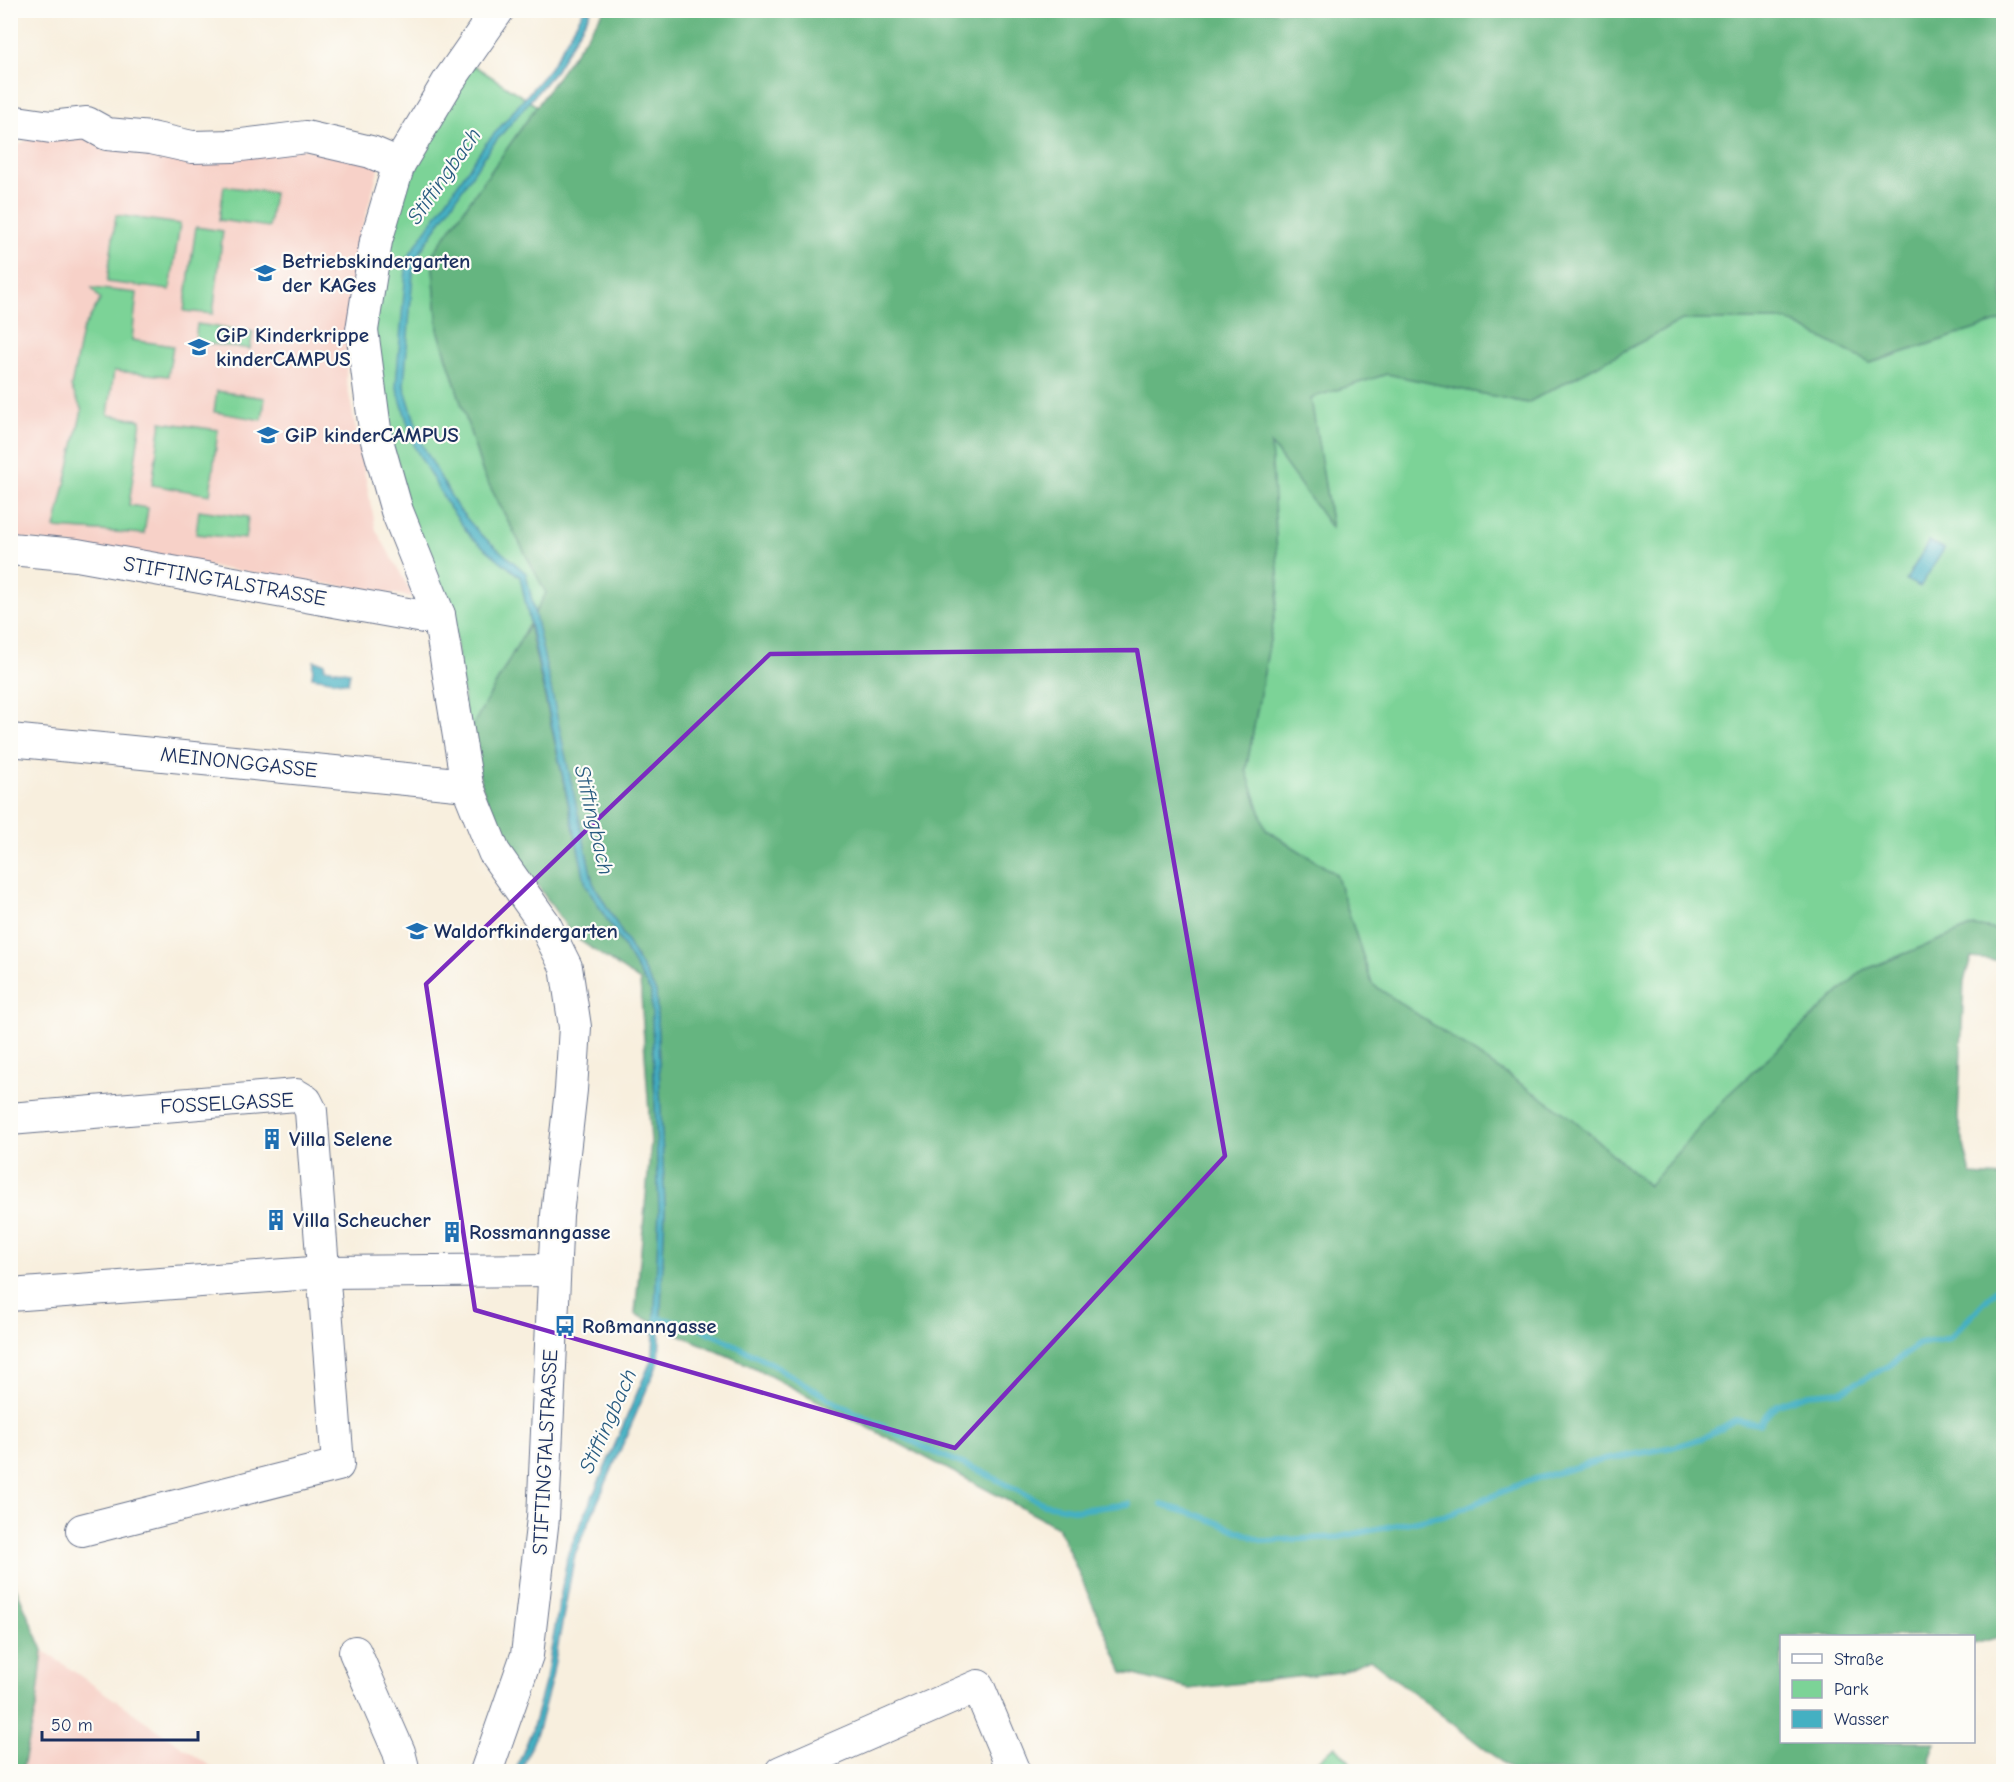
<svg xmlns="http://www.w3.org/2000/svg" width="2014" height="1782" font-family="'Comic Neue',sans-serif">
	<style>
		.built { fill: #f7d1c8 }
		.green { fill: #7cd397; stroke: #4c817a; stroke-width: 1.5 }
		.forest { fill: #65b580; stroke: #40726f; stroke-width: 1.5 }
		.water { fill: #44b0c2; stroke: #307090; stroke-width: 1.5 }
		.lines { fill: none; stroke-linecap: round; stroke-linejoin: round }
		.stream { stroke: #44b0c2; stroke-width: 6 }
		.minor-casing { stroke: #68728b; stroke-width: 34 }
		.minor { stroke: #fff; stroke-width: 32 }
		.marked { fill: none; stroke: #7b2cbf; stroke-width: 4.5; stroke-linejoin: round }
		.labels { text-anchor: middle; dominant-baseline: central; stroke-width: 4.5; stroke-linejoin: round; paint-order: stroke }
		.poi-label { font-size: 21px; font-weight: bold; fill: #1b2f5e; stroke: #fdfcf7; text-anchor: start }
		.street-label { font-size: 21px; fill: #1b2f5e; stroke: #fdfcf7 }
		.water-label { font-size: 22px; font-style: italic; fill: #295c81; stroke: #fdfcf7 }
	</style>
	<rect width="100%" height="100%" fill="#fdfcf7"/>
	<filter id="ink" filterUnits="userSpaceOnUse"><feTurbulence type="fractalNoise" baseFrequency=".0167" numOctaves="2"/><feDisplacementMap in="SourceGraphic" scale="12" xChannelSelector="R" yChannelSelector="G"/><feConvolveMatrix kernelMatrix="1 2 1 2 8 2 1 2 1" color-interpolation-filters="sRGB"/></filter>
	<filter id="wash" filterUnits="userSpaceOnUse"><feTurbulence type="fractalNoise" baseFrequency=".008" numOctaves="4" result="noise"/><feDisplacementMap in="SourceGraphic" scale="24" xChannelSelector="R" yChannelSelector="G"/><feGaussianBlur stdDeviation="1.35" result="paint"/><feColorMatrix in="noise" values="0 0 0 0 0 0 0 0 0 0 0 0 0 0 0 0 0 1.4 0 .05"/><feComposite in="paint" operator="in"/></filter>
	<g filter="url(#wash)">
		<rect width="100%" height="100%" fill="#f8efde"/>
		<!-- built -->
		<g class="built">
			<polygon points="51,127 382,156 359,241 348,324 346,379 376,530 414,597 11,537 11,149"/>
			<polygon points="10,1613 43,1650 217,1771 11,1771"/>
		</g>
		<!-- green -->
		<g class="green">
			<polygon points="473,65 537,106 432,255 438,329 483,473 546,593 468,734 451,603 430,600 362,330 406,154"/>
			<polygon points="224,186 274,193 269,227 219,220"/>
			<polygon points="116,215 180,224 170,290 107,282"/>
			<polygon points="196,227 223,231 213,314 184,311"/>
			<polygon points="92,288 137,293 132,340 173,346 168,376 114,371 108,415 141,420 129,505 148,508 144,534 55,528 82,410 71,387 82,331 100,300"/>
			<polygon points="1682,320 1787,320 1871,363 2003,320 2003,931 1974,926 1862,971 1729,1094 1649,1186 1573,1119 1372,984 1336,874 1266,830 1246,770 1279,591 1270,443 1332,527 1310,398 1387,374 1527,403"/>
			<polygon points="197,324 253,332 250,349 195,342"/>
			<polygon points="217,391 265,398 262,420 214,412"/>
			<polygon points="161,422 218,430 210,495 152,485"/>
			<polygon points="199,510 248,517 245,539 196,534"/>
			<polygon points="1335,1746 1350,1762 1352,1771 1308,1771"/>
		</g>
		<!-- forest -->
		<g class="forest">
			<polygon points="604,11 2003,11 2003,320 1870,363 1787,320 1682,320 1527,403 1387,374 1311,398 1332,529 1271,444 1279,591 1246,770 1266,830 1336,874 1372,984 1573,1119 1648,1186 1729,1094 1862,971 1974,926 2003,931 2003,961 1971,958 1964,981 1958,1119 1971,1175 2003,1177 2003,1636 1974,1644 1974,1636 1782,1636 1782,1742 1935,1742 1929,1758 1933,1771 1513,1771 1370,1659 1341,1672 1189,1689 1123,1672 1058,1527 753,1367 660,1326 665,1209 656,992 593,883 534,615 546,593 483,473 438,329 432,255"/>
			<polygon points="529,625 586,885 651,992 659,1210 655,1323 635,1314 651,1142 640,981 573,936 491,819 468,734"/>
			<polygon points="11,1576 43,1650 37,1704 22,1771 11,1771"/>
		</g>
		<!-- water -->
		<g class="water">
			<polygon points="584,10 591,11 556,70 490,148 414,261 404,386 422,444 457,507 479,533 526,573 593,883 656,992 665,1209 659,1361 575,1554 552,1677 538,1730 521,1771 515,1772 532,1730 546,1679 568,1553 653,1356 659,1210 651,992 586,885 520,577 471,537 449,507 415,448 396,385 407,258 484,146 550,68"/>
			<polygon points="1929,541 1944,549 1920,587 1906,580"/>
			<polygon points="314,661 325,663 324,668 350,672 348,683 312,677"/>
		</g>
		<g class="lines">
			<!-- stream -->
			<g class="stream">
				<polyline points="657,1318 690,1324 721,1338 772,1364 836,1403 936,1453 980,1471 1044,1504 1078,1510 1129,1504"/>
				<polyline points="1162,1505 1201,1516 1263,1541 1339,1537 1453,1513 1525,1482 1594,1462 1673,1447 1703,1438 1735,1420 1759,1424 1776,1405 1808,1394 1841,1391 1890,1365 1919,1344 1950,1338 1997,1289"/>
			</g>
		</g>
	</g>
	<g filter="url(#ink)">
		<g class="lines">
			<defs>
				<g id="minor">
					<polyline points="10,121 51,127 87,123 107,134 151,138 192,147 233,146 306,137 371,152 399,164"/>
					<polyline points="10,549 77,555 424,617 439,615"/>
					<polyline points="10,740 467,785"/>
					<polyline points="10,1119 296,1095 306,1101 311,1111 338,1465 82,1530"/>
					<polyline points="10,1295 325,1272 553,1270"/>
					<polyline points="355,1652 399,1752 404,1772"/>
					<polyline points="486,1772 527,1655 543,1518 557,1215 571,1090 575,1027 566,967 544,923 494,852 467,785 439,615 397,511 376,437 362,330 376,241 399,164 448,82 498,10"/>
					<polyline points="781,1772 978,1686 1014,1772"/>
				</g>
			</defs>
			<!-- minor casing -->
			<use href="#minor" class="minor-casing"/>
			<!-- minor -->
			<use href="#minor" class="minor"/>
		</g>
	</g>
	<!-- marked area -->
	<path class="marked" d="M1137 650 1225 1156 955 1448 475 1310 426 984 770 654Z"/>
	<!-- icons -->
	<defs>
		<symbol id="school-bare" viewBox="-9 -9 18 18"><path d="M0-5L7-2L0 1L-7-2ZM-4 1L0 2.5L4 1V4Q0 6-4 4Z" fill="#1f6fb2" stroke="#fdfcf7" stroke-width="2.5" paint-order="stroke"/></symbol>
		<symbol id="building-bare" viewBox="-9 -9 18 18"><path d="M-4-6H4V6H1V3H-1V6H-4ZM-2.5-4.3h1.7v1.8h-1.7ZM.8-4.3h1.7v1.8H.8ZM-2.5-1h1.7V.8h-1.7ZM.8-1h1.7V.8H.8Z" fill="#1f6fb2" stroke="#fdfcf7" stroke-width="2.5" paint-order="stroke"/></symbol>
		<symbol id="bus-bare" viewBox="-9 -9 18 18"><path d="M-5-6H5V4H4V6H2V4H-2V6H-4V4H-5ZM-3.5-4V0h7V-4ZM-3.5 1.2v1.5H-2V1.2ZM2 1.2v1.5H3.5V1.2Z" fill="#1f6fb2" stroke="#fdfcf7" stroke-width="2.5" paint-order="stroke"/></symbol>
	</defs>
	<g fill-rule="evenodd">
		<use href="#school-bare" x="250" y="258" width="30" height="30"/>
		<use href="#school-bare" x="184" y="332" width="30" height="30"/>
		<use href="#school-bare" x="253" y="420" width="30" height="30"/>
		<use href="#school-bare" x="402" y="916" width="30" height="30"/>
		<use href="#building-bare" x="257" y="1124" width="30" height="30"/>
		<use href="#building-bare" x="261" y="1205" width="30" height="30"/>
		<use href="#building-bare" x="437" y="1217" width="30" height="30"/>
		<use href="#bus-bare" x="550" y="1311" width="30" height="30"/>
	</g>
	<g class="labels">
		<!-- poi labels -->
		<g class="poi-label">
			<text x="282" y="261">Betriebskindergarten<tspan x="282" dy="24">der KAGes</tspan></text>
			<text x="216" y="335">GiP Kinderkrippe<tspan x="216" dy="24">kinderCAMPUS</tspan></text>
			<text x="285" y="435">GiP kinderCAMPUS</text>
			<text x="434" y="931">Waldorfkindergarten</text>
			<text x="289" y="1139">Villa Selene</text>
			<text x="293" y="1220">Villa Scheucher</text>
			<text x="469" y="1232">Rossmanngasse</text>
			<text x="582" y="1326">Roßmanngasse</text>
		</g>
		<!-- street labels -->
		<g class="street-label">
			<text transform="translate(225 581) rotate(10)">STIFTINGTALSTRASSE</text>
			<text transform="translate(239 762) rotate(6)">MEINONGGASSE</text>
			<text transform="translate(227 1103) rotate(-3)">FOSSELGASSE</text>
			<text transform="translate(545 1452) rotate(-87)">STIFTINGTALSTRASSE</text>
		</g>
		<!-- water labels -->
		<g class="water-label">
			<text transform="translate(444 176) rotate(-55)">Stiftingbach</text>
			<text transform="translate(594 820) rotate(77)">Stiftingbach</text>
			<text transform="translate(608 1421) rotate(-66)">Stiftingbach</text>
		</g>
	</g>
	<!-- margin -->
	<rect width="2014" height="1782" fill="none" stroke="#fdfcf7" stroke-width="36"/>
	<!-- legend -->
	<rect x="1780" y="1635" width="195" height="108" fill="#fdfcf7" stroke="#a3aaba" stroke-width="1.5"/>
	<rect x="1792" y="1654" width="30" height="9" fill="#ffffff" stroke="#a3aaba" stroke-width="1.5"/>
	<text x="1834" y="1665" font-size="18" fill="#1b2f5e">Straße</text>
	<rect x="1792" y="1680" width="30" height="18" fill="#7cd397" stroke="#a3aaba" stroke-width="1.5"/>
	<text x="1834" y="1695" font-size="18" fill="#1b2f5e">Park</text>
	<rect x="1792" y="1710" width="30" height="18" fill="#44b0c2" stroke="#a3aaba" stroke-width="1.5"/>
	<text x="1834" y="1725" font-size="18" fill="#1b2f5e">Wasser</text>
	<!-- scale -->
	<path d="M42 1731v9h156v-9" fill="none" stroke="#1b2f5e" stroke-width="3"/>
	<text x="51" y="1731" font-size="18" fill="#1b2f5e" stroke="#fdfcf7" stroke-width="4.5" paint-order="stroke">50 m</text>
</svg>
